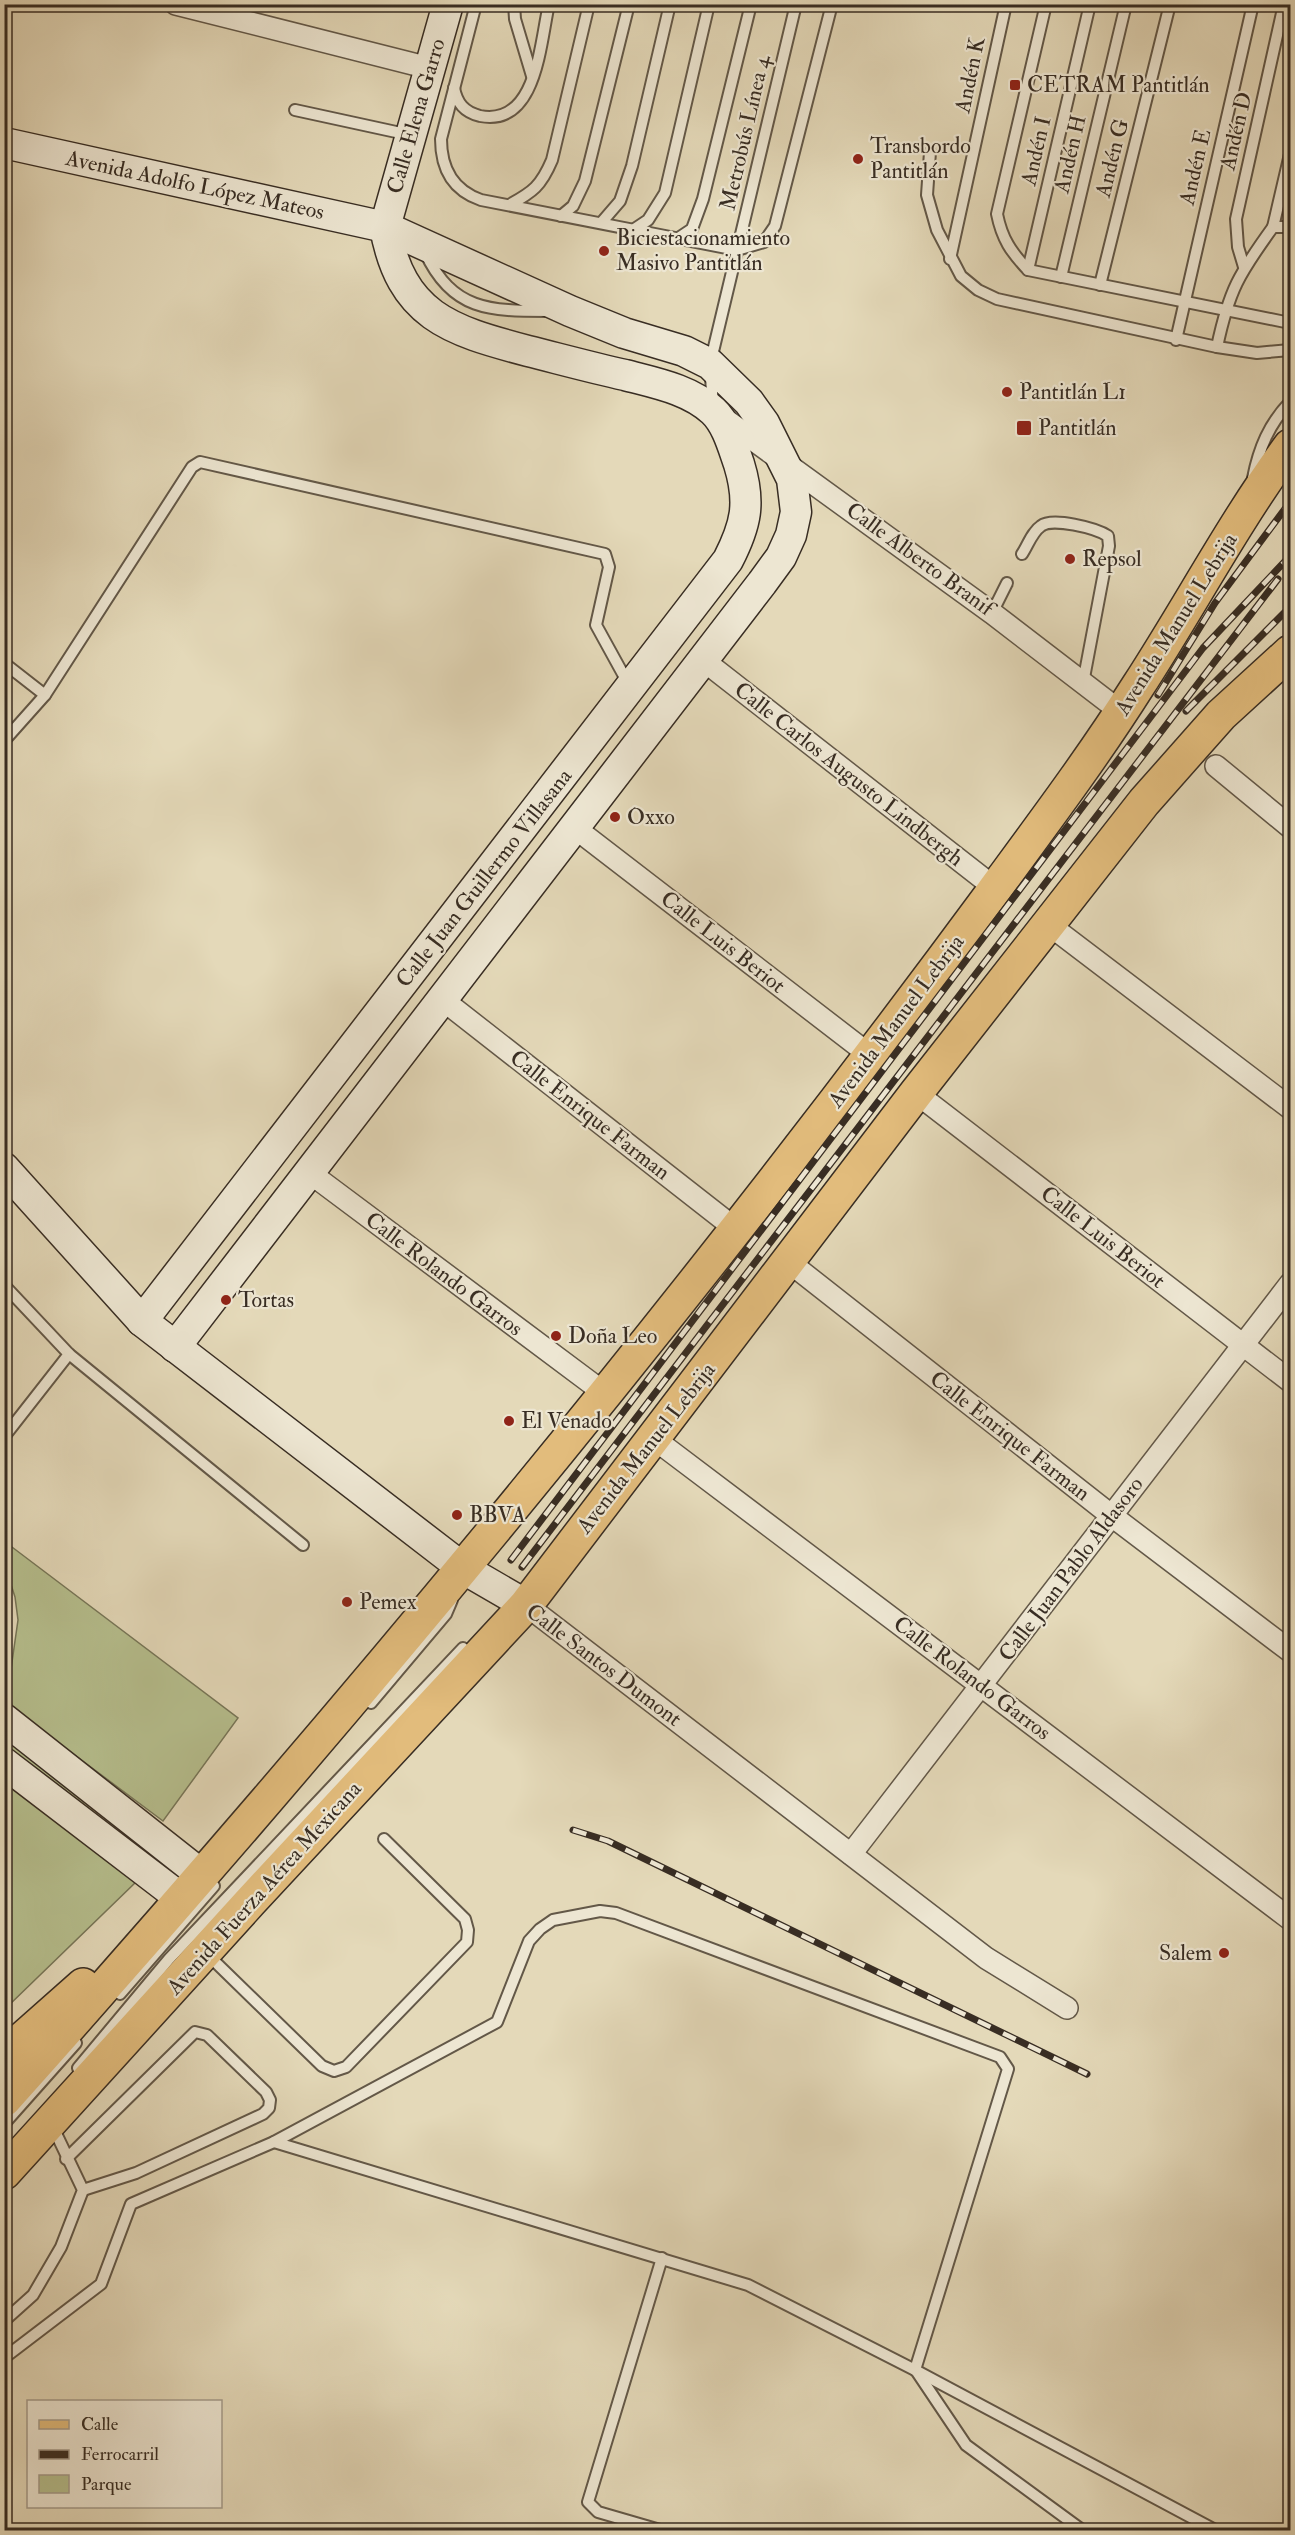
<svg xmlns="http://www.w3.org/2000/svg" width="1295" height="2535" font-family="'IM FELL Double Pica',serif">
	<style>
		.green { fill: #b6bf8e; stroke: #777658; stroke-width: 1.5 }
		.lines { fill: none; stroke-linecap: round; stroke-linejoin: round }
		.lane-casing { stroke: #635848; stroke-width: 14 }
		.street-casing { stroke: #635848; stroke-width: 24 }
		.secondary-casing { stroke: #382d23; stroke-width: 33 }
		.primary-casing { stroke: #382d23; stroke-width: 36 }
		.lane { stroke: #ede6d2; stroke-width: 10 }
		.street { stroke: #ede6d2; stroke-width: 21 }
		.secondary { stroke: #ede6d2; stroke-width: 30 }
		.primary { stroke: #e2bc7c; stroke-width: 33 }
		.rail-casing { stroke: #382d23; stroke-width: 7 }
		.rail { stroke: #ede6d2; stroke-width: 4.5; stroke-dasharray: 14; stroke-linecap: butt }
		.poi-dot { fill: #8f2418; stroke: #ede6d2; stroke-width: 2 }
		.labels { text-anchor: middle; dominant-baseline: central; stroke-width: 4.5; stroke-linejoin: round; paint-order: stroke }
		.street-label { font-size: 22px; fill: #382d23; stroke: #ede6d2 }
		.poi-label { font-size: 22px; fill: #382d23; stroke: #ede6d2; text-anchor: start }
	</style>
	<rect width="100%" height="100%" fill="#e4d9b9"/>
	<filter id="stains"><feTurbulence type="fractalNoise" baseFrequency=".00333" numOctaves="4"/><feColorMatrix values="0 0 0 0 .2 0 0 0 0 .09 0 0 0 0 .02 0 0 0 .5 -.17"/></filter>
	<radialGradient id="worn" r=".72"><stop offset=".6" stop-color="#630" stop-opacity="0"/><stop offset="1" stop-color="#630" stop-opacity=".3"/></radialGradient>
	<!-- green -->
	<g class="green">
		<polygon points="4,1541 238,1718 163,1821 13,1709 8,1690 18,1620 15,1597 5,1566"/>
		<polygon points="4,1737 173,1869 168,1869 5,1747"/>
		<polygon points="5,1779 139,1879 5,2009"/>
	</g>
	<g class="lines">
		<defs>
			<g id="lane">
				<path d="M476 4 441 139C441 168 452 190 481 200L737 250 764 242 775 226 832 4"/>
				<polyline points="514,4 515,19 532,76"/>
				<path d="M1046 4 997 214C1002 239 1011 252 1028 270L1290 323"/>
				<path d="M454 88C457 103 464 112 480 116 537 127 540 43 549 4"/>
				<polyline points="295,110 410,135"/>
				<polyline points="930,152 927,195 937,230 961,276 978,290 997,299 1217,347 1257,353 1290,350"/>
				<path d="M509 205C533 192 541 186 552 160L589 4"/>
				<polyline points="561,216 573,206 585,181 629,4"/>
				<polyline points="601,223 620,201 632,166 670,4"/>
				<polyline points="1273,227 1290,154"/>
				<polyline points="633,230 648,220 665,193 709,4"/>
				<polyline points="677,239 692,229 703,199 751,4"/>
				<path d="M425 252C452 311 490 311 548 311"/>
				<polyline points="950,259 1006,4"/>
				<polyline points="1244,267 1238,247 1236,219 1284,4"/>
				<polyline points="1028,270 1090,4"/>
				<polyline points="1061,277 1126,4"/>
				<polyline points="1100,285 1170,4"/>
				<polyline points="1176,340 1253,4"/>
				<path d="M1217 347C1229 290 1239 274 1273 227H1290"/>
				<polyline points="713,405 710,364 796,4"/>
				<path d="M1253 478C1259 448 1269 424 1290 402"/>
				<path d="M1022 554C1028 545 1032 532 1041 526 1052 517 1096 528 1108 536L1109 546 1083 683"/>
				<polyline points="992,613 1007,583"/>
				<polyline points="4,663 45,695"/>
				<polyline points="4,741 45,695 192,467 200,462 605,554 609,567 596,625 629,685"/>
				<polyline points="4,1285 69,1354 4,1437"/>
				<polyline points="69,1354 303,1545"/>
				<polyline points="371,1703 446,1614 452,1600"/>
				<polyline points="207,1954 322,2066 334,2071 346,2067 467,1942 468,1930 465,1919 384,1839"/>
				<polyline points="120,1994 214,1886"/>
				<polyline points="78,2068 169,1959 463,1648"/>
				<polyline points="4,2124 76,2043"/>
				<polyline points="274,2142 748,2285 915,2370 1215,2530"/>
				<polyline points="66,2159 195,2032 207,2035 266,2092 270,2100 269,2108 263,2114 136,2173 83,2190"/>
				<polyline points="4,2321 33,2295 61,2247 83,2190 52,2125"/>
				<polyline points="4,2358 101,2284 131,2204 274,2142 497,2022 529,1941 540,1929 553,1920 600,1911 616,1913 1000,2057 1008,2069 915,2370"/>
				<polyline points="917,2372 966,2445 1082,2530"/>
				<polyline points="660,2530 598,2512 588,2502 662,2258"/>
			</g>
			<g id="street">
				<polyline points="176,4 429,68"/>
				<polyline points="719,415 992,613 1121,712"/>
				<polyline points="703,660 995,888"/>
				<polyline points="1216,766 1290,827"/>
				<polyline points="575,828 871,1056"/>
				<polyline points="1048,924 1290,1108"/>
				<polyline points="443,1000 737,1230"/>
				<polyline points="916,1093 1290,1381"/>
				<polyline points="310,1173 607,1395"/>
				<polyline points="789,1262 1112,1516 1290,1651"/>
				<polyline points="653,1438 1290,1919"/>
				<polyline points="526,1605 986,1958 1067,2008"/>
				<polyline points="851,1854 1290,1284"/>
			</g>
			<g id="secondary">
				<polyline points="4,143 385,227 570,311 624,333 684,351 710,364 749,402 764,423 792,479 796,512 791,535 781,557 762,583 175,1347"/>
				<polyline points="4,1168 142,1321 464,1569 526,1605"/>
				<path d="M142 1321 728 560C746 525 751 503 739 464 733 447 727 424 713 411 689 389 655 383 625 375 593 368 560 359 528 351 449 330 401 316 385 227L448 4"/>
				<polyline points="4,1719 203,1876"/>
				<polyline points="4,1763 183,1900"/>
			</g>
			<g id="primary">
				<polyline points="4,2055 83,1985"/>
				<path d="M4 2100C351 1712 683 1312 992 893 1042 825 1093 757 1138 686 1190 606 1234 522 1290 446"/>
				<polyline points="4,2173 250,1902 526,1605 916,1093 1144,802 1221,715 1290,652"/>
			</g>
		</defs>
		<!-- lane casing -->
		<use href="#lane" class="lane-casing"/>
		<!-- street casing -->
		<use href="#street" class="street-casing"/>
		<!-- secondary casing -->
		<use href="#secondary" class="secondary-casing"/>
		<!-- primary casing -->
		<use href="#primary" class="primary-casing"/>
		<!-- lane -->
		<use href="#lane" class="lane"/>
		<!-- street -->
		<use href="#street" class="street"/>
		<!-- secondary -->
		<use href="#secondary" class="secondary"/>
		<!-- primary -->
		<use href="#primary" class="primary"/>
		<defs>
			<g id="rail">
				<polyline points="1158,695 1215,603 1290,502"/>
				<polyline points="1186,711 1290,607"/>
				<polyline points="511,1560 1203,648 1290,556"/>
				<polyline points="522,1567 1278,579"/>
				<polyline points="573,1830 608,1841 1087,2074"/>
			</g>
		</defs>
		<!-- rail casing -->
		<use href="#rail" class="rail-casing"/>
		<!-- rail -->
		<use href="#rail" class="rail"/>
	</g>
	<!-- markers -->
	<g class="poi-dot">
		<rect x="1009" y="79" width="12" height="12" rx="3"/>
		<circle cx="858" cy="159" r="6"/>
		<circle cx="604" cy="251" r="6"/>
		<circle cx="1007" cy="392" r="6"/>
		<rect x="1016" y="420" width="16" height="16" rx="3"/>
		<circle cx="1070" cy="559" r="6"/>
		<circle cx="615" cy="817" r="6"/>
		<circle cx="226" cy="1300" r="6"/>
		<circle cx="556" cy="1336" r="6"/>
		<circle cx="509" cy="1421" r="6"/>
		<circle cx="457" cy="1515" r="6"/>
		<circle cx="347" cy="1602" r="6"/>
		<circle cx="1224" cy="1953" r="6"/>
	</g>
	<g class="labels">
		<!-- street labels -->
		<g class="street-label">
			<text transform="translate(970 75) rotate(-78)">Andén K</text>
			<text transform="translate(416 116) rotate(-74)">Calle Elena Garro</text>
			<text transform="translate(1236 131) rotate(-77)">Andén D</text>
			<text transform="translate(745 133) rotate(-77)">Metrobús Línea 4</text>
			<text transform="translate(1036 151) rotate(-77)">Andén I</text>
			<text transform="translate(1070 154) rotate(-77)">Andén H</text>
			<text transform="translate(1112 158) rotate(-76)">Andén G</text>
			<text transform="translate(1195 167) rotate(-77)">Andén E</text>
			<text transform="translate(195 185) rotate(12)">Avenida Adolfo López Mateos</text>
			<text transform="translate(920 559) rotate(36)">Calle Alberto Branif</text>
			<text transform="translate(1176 624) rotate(-58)">Avenida Manuel Lebrija</text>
			<text transform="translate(849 774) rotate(38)">Calle Carlos Augusto Lindbergh</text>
			<text transform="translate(484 878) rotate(-52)">Calle Juan Guillermo Villasana</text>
			<text transform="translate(723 942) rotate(38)">Calle Luis Beriot</text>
			<text transform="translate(896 1021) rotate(-53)">Avenida Manuel Lebrija</text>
			<text transform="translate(590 1115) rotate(38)">Calle Enrique Farman</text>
			<text transform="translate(1103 1237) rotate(38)">Calle Luis Beriot</text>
			<text transform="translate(444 1274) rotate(37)">Calle Rolando Garros</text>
			<text transform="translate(1010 1436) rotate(38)">Calle Enrique Farman</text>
			<text transform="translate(646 1448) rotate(-52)">Avenida Manuel Lebrija</text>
			<text transform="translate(1071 1569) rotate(-53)">Calle Juan Pablo Aldasoro</text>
			<text transform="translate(604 1665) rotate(37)">Calle Santos Dumont</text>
			<text transform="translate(972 1678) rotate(37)">Calle Rolando Garros</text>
			<text transform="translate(264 1888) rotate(-48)">Avenida Fuerza Aérea Mexicana</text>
		</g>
		<!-- poi labels -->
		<g class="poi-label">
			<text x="1027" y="85">CETRAM Pantitlán</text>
			<text x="870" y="146">Transbordo<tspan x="870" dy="25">Pantitlán</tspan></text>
			<text x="616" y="238">Biciestacionamiento<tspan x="616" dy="25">Masivo Pantitlán</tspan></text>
			<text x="1019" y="392">Pantitlán L1</text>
			<text x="1038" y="428">Pantitlán</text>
			<text x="1082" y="559">Repsol</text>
			<text x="627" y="817">Oxxo</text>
			<text x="238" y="1300">Tortas</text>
			<text x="568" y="1336">Doña Leo</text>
			<text x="521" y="1421">El Venado</text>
			<text x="469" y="1515">BBVA</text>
			<text x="359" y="1602">Pemex</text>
			<text x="1212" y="1953" text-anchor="end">Salem</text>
		</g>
	</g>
	<!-- margin -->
	<rect width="1295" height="2535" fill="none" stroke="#e4d9b9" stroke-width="24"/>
	<rect x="6" y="6" width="1283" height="2523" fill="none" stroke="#382d23" stroke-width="3"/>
	<rect x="12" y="12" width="1271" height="2511" fill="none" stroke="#382d23" stroke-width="1.5"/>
	<!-- legend -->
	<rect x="27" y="2400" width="195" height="108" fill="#ede6d2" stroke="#a59c8c" stroke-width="1.5"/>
	<rect x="39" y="2420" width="30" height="9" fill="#e2bc7c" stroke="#a59c8c" stroke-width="1.5"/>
	<text x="81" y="2430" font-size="18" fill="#382d23">Calle</text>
	<rect x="39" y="2450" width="30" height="9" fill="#382d23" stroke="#a59c8c" stroke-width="1.5"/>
	<text x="81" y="2460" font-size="18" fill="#382d23">Ferrocarril</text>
	<rect x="39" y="2475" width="30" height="18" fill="#b6bf8e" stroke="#a59c8c" stroke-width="1.5"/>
	<text x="81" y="2490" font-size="18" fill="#382d23">Parque</text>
	<rect width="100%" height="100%" filter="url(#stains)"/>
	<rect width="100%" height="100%" fill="url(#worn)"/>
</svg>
